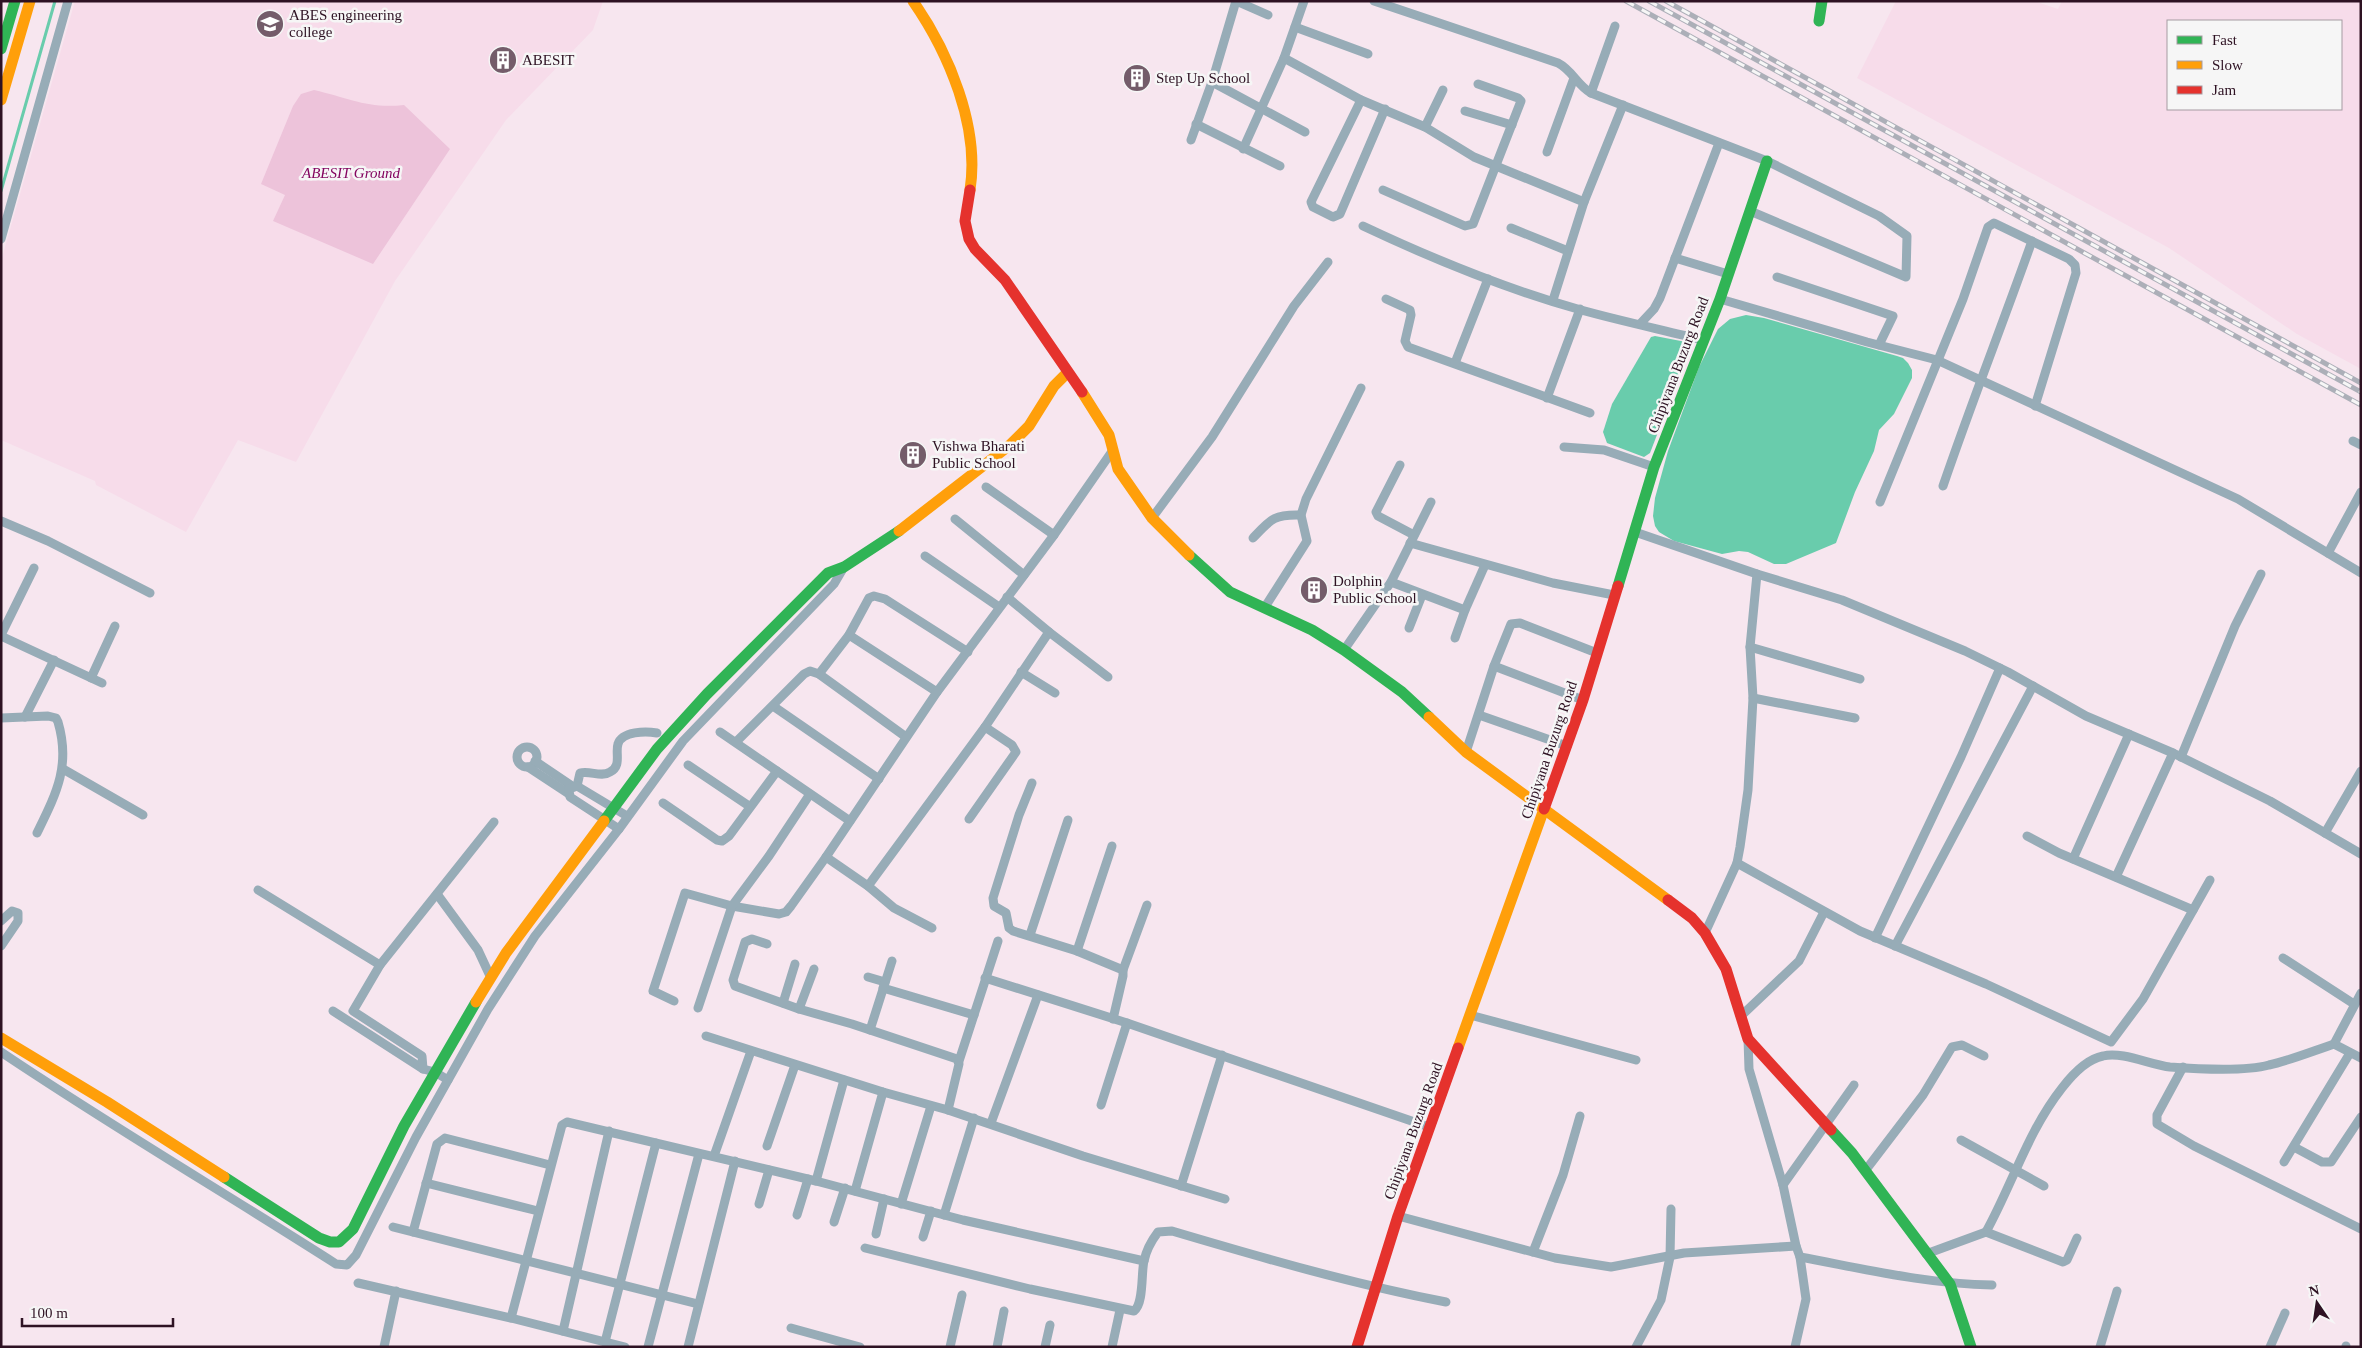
<svg xmlns="http://www.w3.org/2000/svg" width="2362" height="1348" font-family="'Times New Roman',serif">
	<style>
		.built { fill: #f7dcea; fill-rule: evenodd }
		.park { fill: #edc3da }
		.water { fill: #69ccac }
		.lines { fill: none; stroke-linecap: round; stroke-linejoin: round }
		.stream { stroke: #69ccac; stroke-width: 3 }
		.street { stroke: #97acb7; stroke-width: 9 }
		.fast { stroke: #30b455; stroke-width: 11 }
		.slow { stroke: #ff9f0a; stroke-width: 11 }
		.jam { stroke: #e5322d; stroke-width: 11 }
		.rail-casing { stroke: #acafb8; stroke-width: 5 }
		.rail { stroke: #f6f6f6; stroke-width: 3; stroke-dasharray: 9; stroke-linecap: butt }
		.labels { text-anchor: middle; dominant-baseline: central; stroke-width: 5; stroke-linejoin: round; paint-order: stroke }
		.poi-label { font-size: 15px; fill: #2e1223; stroke: #f6f6f6; text-anchor: start }
		.park-label { font-size: 15px; font-style: italic; fill: #840560; stroke: #f6f6f6 }
		.street-label { font-size: 15px; fill: #2e1223; stroke: #f6f6f6 }
	</style>
	<rect width="100%" height="100%" fill="#f7e6ef"/>
	<!-- built -->
	<g class="built">
		<polygon points="75,1 603,1 593,30 506,120 395,281 296,462 238,440 186,532 96,485 95,481 1,440 1,261"/>
		<path d="M1896 1H2034L2058 9 2062 1H2361V369L2297 334 2169 248 1857 78ZM2168 21H2341V109H2168Z"/>
	</g>
	<!-- park -->
	<path class="park" d="M314 90C349 98 368 109 404 105L450 149 373 264 273 221 285 195 261 184 293 106 301 94Z"/>
	<!-- water -->
	<g class="water">
		<polygon points="1746,315 1764,318 1897,356 1903,358 1908,363 1912,370 1912,378 1894,414 1879,430 1874,451 1855,492 1836,543 1786,564 1774,564 1748,552 1739,551 1722,554 1674,541 1659,532 1655,526 1653,516 1655,498 1668,451 1699,367 1718,329 1730,319"/>
		<polygon points="1655,336 1686,342 1690,349 1650,453 1644,457 1607,443 1603,432 1612,404 1651,337"/>
	</g>
	<g class="lines">
		<!-- stream -->
		<polyline class="stream" points="1,191 55,1"/>
		<!-- street -->
		<g class="street">
			<polyline points="1236,1 1268,15"/>
			<path d="M1374 1 1558 63C1572 70 1577 85 1591 93L1767 161 1879 216 1907 236 1906 277 1750 211"/>
			<polyline points="1295,27 1368,54"/>
			<polyline points="1284,58 1361,100 1425,127 1474,157 1584,202"/>
			<polyline points="1212,82 1305,132"/>
			<polyline points="1591,93 1615,26"/>
			<polyline points="1361,100 1311,202 1313,207 1333,217 1340,214 1385,109"/>
			<polyline points="1465,111 1512,125"/>
			<polyline points="1196,124 1280,166"/>
			<polyline points="1425,127 1443,90"/>
			<polyline points="1191,140 1212,82 1236,1"/>
			<polyline points="1243,149 1284,58 1304,1"/>
			<polyline points="1547,152 1574,78"/>
			<polyline points="1383,190 1465,226 1473,224 1521,101 1518,98 1478,84"/>
			<path d="M1363 226C1433 259 1506 289 1581 310 1621 321 1663 330 1703 340"/>
			<polyline points="1511,228 1568,251"/>
			<polyline points="1,239 68,1"/>
			<polyline points="1675,258 1728,274"/>
			<polyline points="1777,277 1893,316 1879,345"/>
			<polyline points="1386,299 1410,310 1411,315 1405,341 1408,347 1590,413"/>
			<polyline points="1720,299 1867,342 1937,360 2238,499 2361,573"/>
			<polyline points="1553,300 1584,202 1623,105"/>
			<polyline points="1640,324 1654,309 1660,298 1719,143"/>
			<polyline points="1455,363 1488,279"/>
			<polyline points="1547,398 1580,309"/>
			<polyline points="2353,441 2361,445"/>
			<polyline points="1564,447 1604,450 1654,467"/>
			<polyline points="1400,465 1376,512 1378,516 1414,535"/>
			<path d="M1943 486C1971 404 2003 323 2032 241"/>
			<polyline points="986,487 1054,535"/>
			<polyline points="1880,502 1963,299 1988,227 1994,223 2069,259 2075,265 2076,273 2035,406"/>
			<polyline points="1152,518 1212,437 1294,306 1328,262"/>
			<polyline points="955,519 1024,575"/>
			<polyline points="1,521 48,541 150,593"/>
			<polyline points="1635,532 1757,574 1842,600 1965,651 2008,672 2086,716 2173,753 2270,801 2361,854"/>
			<path d="M1253 538C1271 519 1274 514 1301 515"/>
			<polyline points="1410,543 1553,583 1614,595"/>
			<polyline points="2328,553 2361,492"/>
			<polyline points="925,556 999,607"/>
			<polyline points="1391,582 1465,610 1455,638"/>
			<polyline points="1265,607 1307,541 1301,515 1306,499 1361,388"/>
			<polyline points="1465,610 1485,565"/>
			<polyline points="1409,628 1422,595"/>
			<polyline points="1049,632 1108,677"/>
			<polyline points="1,635 34,568"/>
			<polyline points="849,635 937,692"/>
			<polyline points="1,636 102,683"/>
			<polyline points="1750,647 1860,679"/>
			<polyline points="1344,650 1391,582 1431,502"/>
			<polyline points="1494,666 1583,700"/>
			<polyline points="1021,672 1055,693"/>
			<polyline points="819,674 849,635 869,598 874,596 885,599 968,652"/>
			<polyline points="91,678 115,626"/>
			<polyline points="1753,698 1855,718"/>
			<polyline points="773,706 879,779"/>
			<polyline points="1479,715 1567,746"/>
			<polyline points="25,717 54,660"/>
			<path d="M1 718 48 716 56 718 58 722C71 766 56 794 37 833"/>
			<polyline points="720,732 850,821"/>
			<polyline points="736,742 804,674 810,671 819,674 906,737"/>
			<circle cx="527" cy="757" r="10"/>
			<polyline points="1466,752 1494,666 1511,624 1520,623 1597,653"/>
			<polyline points="2181,757 2235,626 2261,574"/>
			<polyline points="535,761 572,786"/>
			<polyline points="688,765 749,806"/>
			<polyline points="528,767 569,794"/>
			<polyline points="63,769 143,815"/>
			<polyline points="1032,783 1019,815 993,898 994,906 1006,913 1009,928 1013,931 1077,951 1123,970 1123,976 1113,1019"/>
			<path d="M577 786 580 773C590 770 601 778 610 772 622 766 615 753 618 744 622 731 646 731 657 733"/>
			<polyline points="663,803 717,840 722,841 729,836 777,771"/>
			<polyline points="969,819 1016,752 1012,745 985,727"/>
			<polyline points="619,829 570,797 569,789 577,786 627,816"/>
			<polyline points="2325,833 2361,771"/>
			<polyline points="2027,836 2059,853 2193,910"/>
			<polyline points="826,857 937,692 1054,535 1113,450"/>
			<polyline points="2073,859 2129,734"/>
			<polyline points="1737,863 1860,931 1986,984 2111,1042 2143,999 2210,880"/>
			<polyline points="2116,877 2173,753"/>
			<polyline points="868,886 985,727 1049,632 1007,597"/>
			<polyline points="258,890 380,965"/>
			<polyline points="437,894 478,950 491,978"/>
			<polyline points="1,921 12,911 18,913 18,921 1,946"/>
			<polyline points="1705,933 1737,863 1740,847 1748,790 1753,698 1750,647 1757,574"/>
			<polyline points="1030,935 1068,820"/>
			<polyline points="1875,938 1961,757 2000,668"/>
			<polyline points="767,944 752,939 745,942 733,980 735,986 799,1009 852,1024 957,1059 959,1064 948,1110"/>
			<polyline points="1895,946 2033,686"/>
			<polyline points="1077,951 1112,846"/>
			<polyline points="2283,958 2354,1004"/>
			<polyline points="1123,970 1147,905"/>
			<polyline points="868,977 885,982"/>
			<polyline points="985,978 1127,1023 1429,1127"/>
			<polyline points="883,988 974,1015"/>
			<polyline points="674,1001 653,991 685,893 732,906 779,914 786,912 791,906 826,857 868,886 894,908 932,928"/>
			<polyline points="783,1003 795,964"/>
			<polyline points="698,1008 732,906 769,856 810,794"/>
			<polyline points="799,1009 814,969"/>
			<polyline points="333,1011 423,1069 435,1072 448,1080"/>
			<polyline points="1470,1015 1636,1060"/>
			<polyline points="1741,1016 1799,961 1824,912"/>
			<polyline points="870,1030 892,961"/>
			<polyline points="706,1036 883,1092 948,1110 1083,1156 1225,1199"/>
			<polyline points="1748,1039 1749,1069 1783,1185 1796,1246"/>
			<polyline points="2334,1044 2361,993"/>
			<path d="M1 1052C111 1126 225 1193 336 1264L347 1265 356 1255 416 1137 488 1009 535 936 619 829 683 741 834 584 844 567"/>
			<polyline points="959,1061 998,941"/>
			<polyline points="2183,1067 2157,1115 2157,1124 2194,1146 2361,1229"/>
			<polyline points="423,1069 422,1056 353,1011 380,965 494,822"/>
			<polyline points="1101,1105 1127,1023"/>
			<polyline points="991,1123 1038,995"/>
			<polyline points="1961,1140 2044,1186"/>
			<polyline points="767,1146 795,1065"/>
			<polyline points="2294,1147 2322,1162 2331,1162 2361,1117"/>
			<polyline points="714,1156 751,1051"/>
			<polyline points="2284,1162 2350,1053"/>
			<polyline points="1865,1171 1923,1095 1952,1047 1962,1045 1984,1056"/>
			<polyline points="816,1181 844,1080"/>
			<polyline points="426,1183 538,1211"/>
			<polyline points="1783,1185 1854,1085"/>
			<polyline points="1181,1186 1222,1055"/>
			<polyline points="855,1191 883,1092"/>
			<polyline points="759,1204 769,1170"/>
			<polyline points="901,1204 931,1106"/>
			<polyline points="797,1215 808,1179"/>
			<polyline points="944,1215 974,1118"/>
			<path d="M1398 1216 1555 1258 1611 1267 1684 1253 1796 1246 1800 1257C1865 1269 1927 1284 1992 1285"/>
			<polyline points="834,1222 845,1188"/>
			<polyline points="393,1227 698,1304"/>
			<polyline points="413,1232 437,1144 445,1138 550,1165"/>
			<path d="M1986 1232C2012 1185 2028 1131 2062 1088 2072 1075 2087 1059 2103 1056 2122 1051 2151 1065 2170 1067 2197 1069 2244 1072 2269 1065 2291 1060 2313 1051 2334 1044L2361 1058"/>
			<polyline points="876,1234 884,1199"/>
			<polyline points="923,1237 931,1211"/>
			<path d="M865 1248 1030 1289 1134 1311C1144 1304 1141 1273 1144 1261 1146 1251 1152 1240 1158 1232L1172 1231C1263 1258 1353 1284 1446 1302"/>
			<polyline points="1533,1252 1563,1175 1580,1116"/>
			<polyline points="1926,1254 1986,1232 2063,1262 2067,1260 2077,1238"/>
			<polyline points="358,1283 511,1318 562,1125 567,1122 816,1181 963,1220 1144,1261"/>
			<polyline points="511,1318 625,1347"/>
			<polyline points="791,1328 860,1347"/>
			<polyline points="563,1331 609,1131"/>
			<polyline points="605,1342 656,1143"/>
			<polyline points="384,1347 396,1291"/>
			<polyline points="648,1347 699,1154"/>
			<polyline points="688,1347 735,1161"/>
			<polyline points="950,1347 962,1295"/>
			<polyline points="997,1347 1004,1311"/>
			<polyline points="1045,1347 1050,1325"/>
			<polyline points="1112,1347 1120,1310"/>
			<polyline points="1636,1347 1661,1300 1670,1257 1671,1209"/>
			<polyline points="1795,1347 1806,1299 1800,1257"/>
			<polyline points="2100,1347 2117,1291"/>
			<polyline points="2270,1347 2285,1313"/>
			<polyline points="2346,1347 2346,1346"/>
		</g>
		<!-- fast -->
		<g class="fast">
			<polyline points="1819,21 1822,1"/>
			<polyline points="1,49 15,1"/>
			<polyline points="1189,555 1230,592 1312,630 1344,650 1402,692 1429,717"/>
			<polyline points="1618,586 1654,467 1720,299 1767,161"/>
			<polyline points="604,821 657,749 707,694 828,573 844,567 899,531"/>
			<polyline points="1831,1130 1852,1153 1950,1284 1971,1347"/>
			<polyline points="224,1177 319,1238 330,1242 339,1242 353,1229 404,1126 476,1002"/>
		</g>
		<!-- slow -->
		<g class="slow">
			<path d="M913 1C949 53 980 127 970 190"/>
			<polyline points="1,100 30,1"/>
			<polyline points="1082,392 1109,435 1118,469 1152,518 1189,555"/>
			<polyline points="899,531 1010,445 1029,426 1054,386 1067,373"/>
			<polyline points="1429,717 1466,752 1668,900"/>
			<polyline points="476,1002 506,953 604,821"/>
			<polyline points="1,1038 107,1102 224,1177"/>
			<polyline points="1458,1048 1544,809"/>
		</g>
		<!-- jam -->
		<g class="jam">
			<polyline points="970,190 965,221 969,239 975,249 1005,280 1082,392"/>
			<polyline points="1544,809 1583,700 1618,586"/>
			<polyline points="1668,900 1692,918 1705,933 1726,969 1748,1039 1831,1130"/>
			<polyline points="1357,1347 1398,1216 1458,1048"/>
		</g>
		<defs>
			<g id="rail">
				<polyline points="1626,1 2361,405"/>
				<polyline points="1649,1 2361,392"/>
				<polyline points="1666,1 2361,383"/>
			</g>
		</defs>
		<!-- rail casing -->
		<use href="#rail" class="rail-casing"/>
		<!-- rail -->
		<use href="#rail" class="rail"/>
	</g>
	<!-- icons -->
	<defs>
		<symbol id="university-disc" viewBox="-11 -11 22 22"><circle r="9.5" fill="#745c6a" stroke="#f6f6f6"/><path d="M0-5L7-2L0 1L-7-2ZM-4 1L0 2.5L4 1V4Q0 6-4 4Z" fill="#fff"/></symbol>
		<symbol id="building-disc" viewBox="-11 -11 22 22"><circle r="9.5" fill="#745c6a" stroke="#f6f6f6"/><path d="M-4-6H4V6H1V3H-1V6H-4ZM-2.5-4.3h1.7v1.8h-1.7ZM.8-4.3h1.7v1.8H.8ZM-2.5-1h1.7V.8h-1.7ZM.8-1h1.7V.8H.8Z" fill="#fff"/></symbol>
	</defs>
	<g fill-rule="evenodd">
		<use href="#university-disc" x="254" y="8" width="32" height="32"/>
		<use href="#building-disc" x="487" y="44" width="32" height="32"/>
		<use href="#building-disc" x="1121" y="62" width="32" height="32"/>
		<use href="#building-disc" x="897" y="439" width="32" height="32"/>
		<use href="#building-disc" x="1298" y="574" width="32" height="32"/>
	</g>
	<g class="labels">
		<!-- poi labels -->
		<g class="poi-label">
			<text x="289" y="15">ABES engineering<tspan x="289" dy="17">college</tspan></text>
			<text x="522" y="60">ABESIT</text>
			<text x="1156" y="78">Step Up School</text>
			<text x="932" y="446">Vishwa Bharati<tspan x="932" dy="17">Public School</tspan></text>
			<text x="1333" y="581">Dolphin<tspan x="1333" dy="17">Public School</tspan></text>
		</g>
		<!-- park labels -->
		<g class="park-label">
			<text x="351" y="173">ABESIT Ground</text>
		</g>
		<!-- street labels -->
		<g class="street-label">
			<text transform="translate(1678 365) rotate(-69)">Chipiyana Buzurg Road</text>
			<text transform="translate(1549 750) rotate(-71)">Chipiyana Buzurg Road</text>
			<text transform="translate(1413 1131) rotate(-70)">Chipiyana Buzurg Road</text>
		</g>
	</g>
	<!-- border -->
	<rect width="2362" height="1348" fill="none" stroke="#2e1223" stroke-width="5"/>
	<!-- legend -->
	<rect x="2167" y="20" width="175" height="90" fill="#f6f6f6" stroke="#a69ba2"/>
	<rect x="2177" y="36" width="25" height="8" fill="#30b455" stroke="#a69ba2"/>
	<text x="2212" y="45" font-size="15" fill="#2e1223">Fast</text>
	<rect x="2177" y="61" width="25" height="8" fill="#ff9f0a" stroke="#a69ba2"/>
	<text x="2212" y="70" font-size="15" fill="#2e1223">Slow</text>
	<rect x="2177" y="86" width="25" height="8" fill="#e5322d" stroke="#a69ba2"/>
	<text x="2212" y="95" font-size="15" fill="#2e1223">Jam</text>
	<!-- north arrow -->
	<g transform="translate(2317 1303) rotate(347)" stroke="#f6f6f6" stroke-width="4" paint-order="stroke">
	<path d="M0-4L9 19L0 12L-9 19Z" fill="#2e1223"/>
	<text y="-8" font-size="14" font-weight="bold" text-anchor="middle" fill="#2e1223">N</text>
	</g>
	<!-- scale -->
	<path d="M22 1318v8h151v-8" fill="none" stroke="#2e1223" stroke-width="2.5"/>
	<text x="30" y="1318" font-size="15" fill="#2e1223" stroke="#f6f6f6" stroke-width="4" paint-order="stroke">100 m</text>
</svg>
